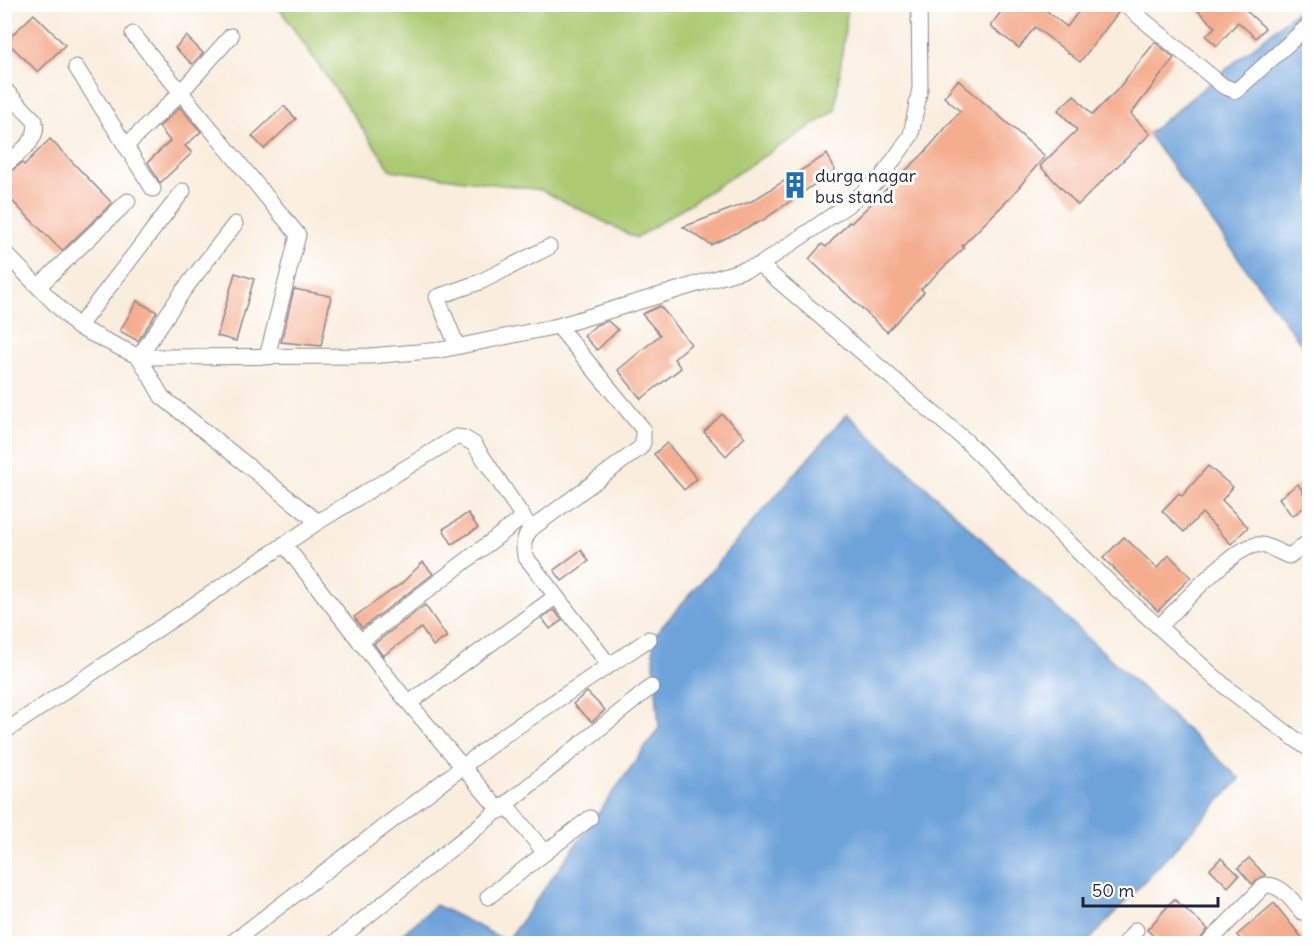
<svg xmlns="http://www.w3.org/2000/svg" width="1314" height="948" font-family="Delius,sans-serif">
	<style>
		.green { fill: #abca72; stroke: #667656; stroke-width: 1.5 }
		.water { fill: #6ea3da; stroke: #48628a; stroke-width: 1.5 }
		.building { fill: #f4ad8f }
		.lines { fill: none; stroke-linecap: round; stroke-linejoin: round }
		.minor-casing { stroke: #8e888c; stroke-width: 17 }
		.minor { stroke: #fff; stroke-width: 15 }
		.labels { text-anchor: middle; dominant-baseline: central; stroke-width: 6; stroke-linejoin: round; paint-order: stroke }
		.poi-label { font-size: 18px; fill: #22223b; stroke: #fff; text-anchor: start }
	</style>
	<rect width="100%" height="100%" fill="#fff"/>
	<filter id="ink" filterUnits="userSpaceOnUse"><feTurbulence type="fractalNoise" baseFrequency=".0167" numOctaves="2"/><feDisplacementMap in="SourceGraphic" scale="12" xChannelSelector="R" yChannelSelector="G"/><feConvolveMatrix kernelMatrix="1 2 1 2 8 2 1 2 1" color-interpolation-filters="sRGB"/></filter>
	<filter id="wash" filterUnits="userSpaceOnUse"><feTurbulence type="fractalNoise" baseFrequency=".008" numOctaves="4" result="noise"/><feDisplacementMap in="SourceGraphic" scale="24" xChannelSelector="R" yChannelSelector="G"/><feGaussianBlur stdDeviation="1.35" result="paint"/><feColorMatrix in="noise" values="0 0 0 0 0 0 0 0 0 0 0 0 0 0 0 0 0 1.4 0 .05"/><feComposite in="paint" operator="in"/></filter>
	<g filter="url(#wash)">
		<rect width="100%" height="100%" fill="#f9eddd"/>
		<!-- green -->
		<polygon class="green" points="277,5 848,5 835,111 636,238 541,190 391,170"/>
		<!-- water -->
		<g class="water">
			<polygon points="1304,5 1309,5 1309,355 1148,134"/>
			<polygon points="847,414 1240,779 1087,943 391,944 436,905 507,941 659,728 652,638"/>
		</g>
		<g id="blocks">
			<!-- building -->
			<g class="building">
				<polygon points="1007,4 1038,4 1067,27 1084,4 1106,4 1118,13 1080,62 1035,27 1019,48 990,26"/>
				<polygon points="1191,4 1239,4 1265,28 1256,38 1238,22 1217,46 1206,36 1215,27"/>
				<polygon points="34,14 65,45 38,72 6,41"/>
				<polygon points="186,36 203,53 192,64 175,48"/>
				<polygon points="1155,42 1174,58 1131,114 1150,134 1078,205 1040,166 1077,130 1058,110 1074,95 1092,115 1117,90"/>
				<polygon points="958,80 1045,156 1009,199 962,246 964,248 921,289 924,292 887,332 809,259 822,244 826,247 849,222 851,223 924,153 960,111 944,97"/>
				<polygon points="284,106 296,119 264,149 252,136"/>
				<polygon points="180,107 201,132 185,146 192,153 160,183 148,162 170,141 159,127"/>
				<polygon points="50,139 112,203 62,251 4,193 4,176 22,163 24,165"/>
				<polygon points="827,154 835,170 763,220 711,245 683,227 752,201"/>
				<polygon points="235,273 254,279 236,341 217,336"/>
				<polygon points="294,289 331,296 321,346 281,342"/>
				<polygon points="137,301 157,312 138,341 120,331"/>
				<polygon points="660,306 691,344 674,359 681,368 641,399 618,370 660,335 642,314"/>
				<polygon points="608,321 618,330 597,350 584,336 596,325"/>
				<polygon points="722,414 745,437 726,456 704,432"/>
				<polygon points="667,443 697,479 684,490 654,454"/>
				<polygon points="1208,466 1233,487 1222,500 1248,527 1231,544 1202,513 1184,532 1162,511 1179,493 1182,496"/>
				<polygon points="1298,484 1310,503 1292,516 1279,498"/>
				<polygon points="468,513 478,528 452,544 443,529"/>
				<polygon points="1124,537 1157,568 1169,555 1191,577 1158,611 1103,558"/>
				<polygon points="581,550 589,561 562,581 554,570"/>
				<polygon points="423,562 433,574 362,628 354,617 402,583"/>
				<polygon points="425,605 447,637 433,646 421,628 383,656 374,644"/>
				<polygon points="554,610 562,620 550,629 542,618"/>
				<polygon points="587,692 605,710 592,722 573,704"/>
				<polygon points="1221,858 1239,875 1228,887 1210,869"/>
				<polygon points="1249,858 1265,875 1252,884 1238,868"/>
				<polygon points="1174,899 1208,929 1197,944 1162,944 1147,930"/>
				<polygon points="1274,903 1307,944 1244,944 1237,935"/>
			</g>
		</g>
	</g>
	<g filter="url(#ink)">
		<use href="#blocks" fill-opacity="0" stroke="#8e888c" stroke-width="1.5"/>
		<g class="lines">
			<defs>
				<g id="minor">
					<polyline points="1124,4 1223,86 1236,91 1310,24"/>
					<polyline points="133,34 298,235 267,357"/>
					<polyline points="76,67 153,189"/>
					<path d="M4 89 35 121C40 141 17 154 4 166"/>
					<polyline points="126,146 179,94 231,36"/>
					<polyline points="235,224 183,291 139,357 162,397 318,522"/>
					<polyline points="4,252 78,327 139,357 370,356 441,350 558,326 760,265 849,204 881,178 911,135 920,88 919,4"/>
					<polyline points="760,265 966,441 1112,585 1228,689 1310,750"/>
					<polyline points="39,286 128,201"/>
					<path d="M558 326 643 429V443L640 448 531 529C523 538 523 545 525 556L609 665"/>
					<polyline points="78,327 183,191"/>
					<polyline points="457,346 437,297 480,282 549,247"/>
					<polyline points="284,544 397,689 500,811"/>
					<path d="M1160 626C1179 608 1237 540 1262 545 1271 547 1280 553 1289 556L1310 541"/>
					<polyline points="360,642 523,517"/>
					<polyline points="409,703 555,597"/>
					<polyline points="4,732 318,522 456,437 464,438 474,444 531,529"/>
					<polyline points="507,806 545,853"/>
					<polyline points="488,897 590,818"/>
					<polyline points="230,944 503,736 649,639"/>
					<polyline points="333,944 651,687"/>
					<polyline points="1125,944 1136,930"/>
					<path d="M1207 944 1265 885C1282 884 1292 901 1302 912L1310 907"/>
				</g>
			</defs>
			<!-- minor casing -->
			<use href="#minor" class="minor-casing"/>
			<!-- minor -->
			<use href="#minor" class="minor"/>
		</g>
	</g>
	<!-- icons -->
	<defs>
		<symbol id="building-bare" viewBox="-9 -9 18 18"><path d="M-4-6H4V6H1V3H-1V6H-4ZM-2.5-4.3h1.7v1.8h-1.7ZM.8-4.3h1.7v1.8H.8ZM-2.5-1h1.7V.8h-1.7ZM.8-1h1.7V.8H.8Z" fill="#1f6fb2" stroke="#fff" stroke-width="2.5" paint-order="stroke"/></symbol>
	</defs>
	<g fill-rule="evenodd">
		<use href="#building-bare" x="776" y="166" width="38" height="38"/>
	</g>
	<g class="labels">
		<!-- poi labels -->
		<g class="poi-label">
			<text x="815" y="175">durga nagar<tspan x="815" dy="21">bus stand</tspan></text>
		</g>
	</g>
	<!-- margin -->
	<rect width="1314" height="948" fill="none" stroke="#fff" stroke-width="24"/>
	<!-- scale -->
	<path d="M1083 897v9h135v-9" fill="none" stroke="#22223b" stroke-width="3"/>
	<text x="1092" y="897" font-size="18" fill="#22223b" stroke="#ffffff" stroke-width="4.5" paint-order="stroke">50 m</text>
</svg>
